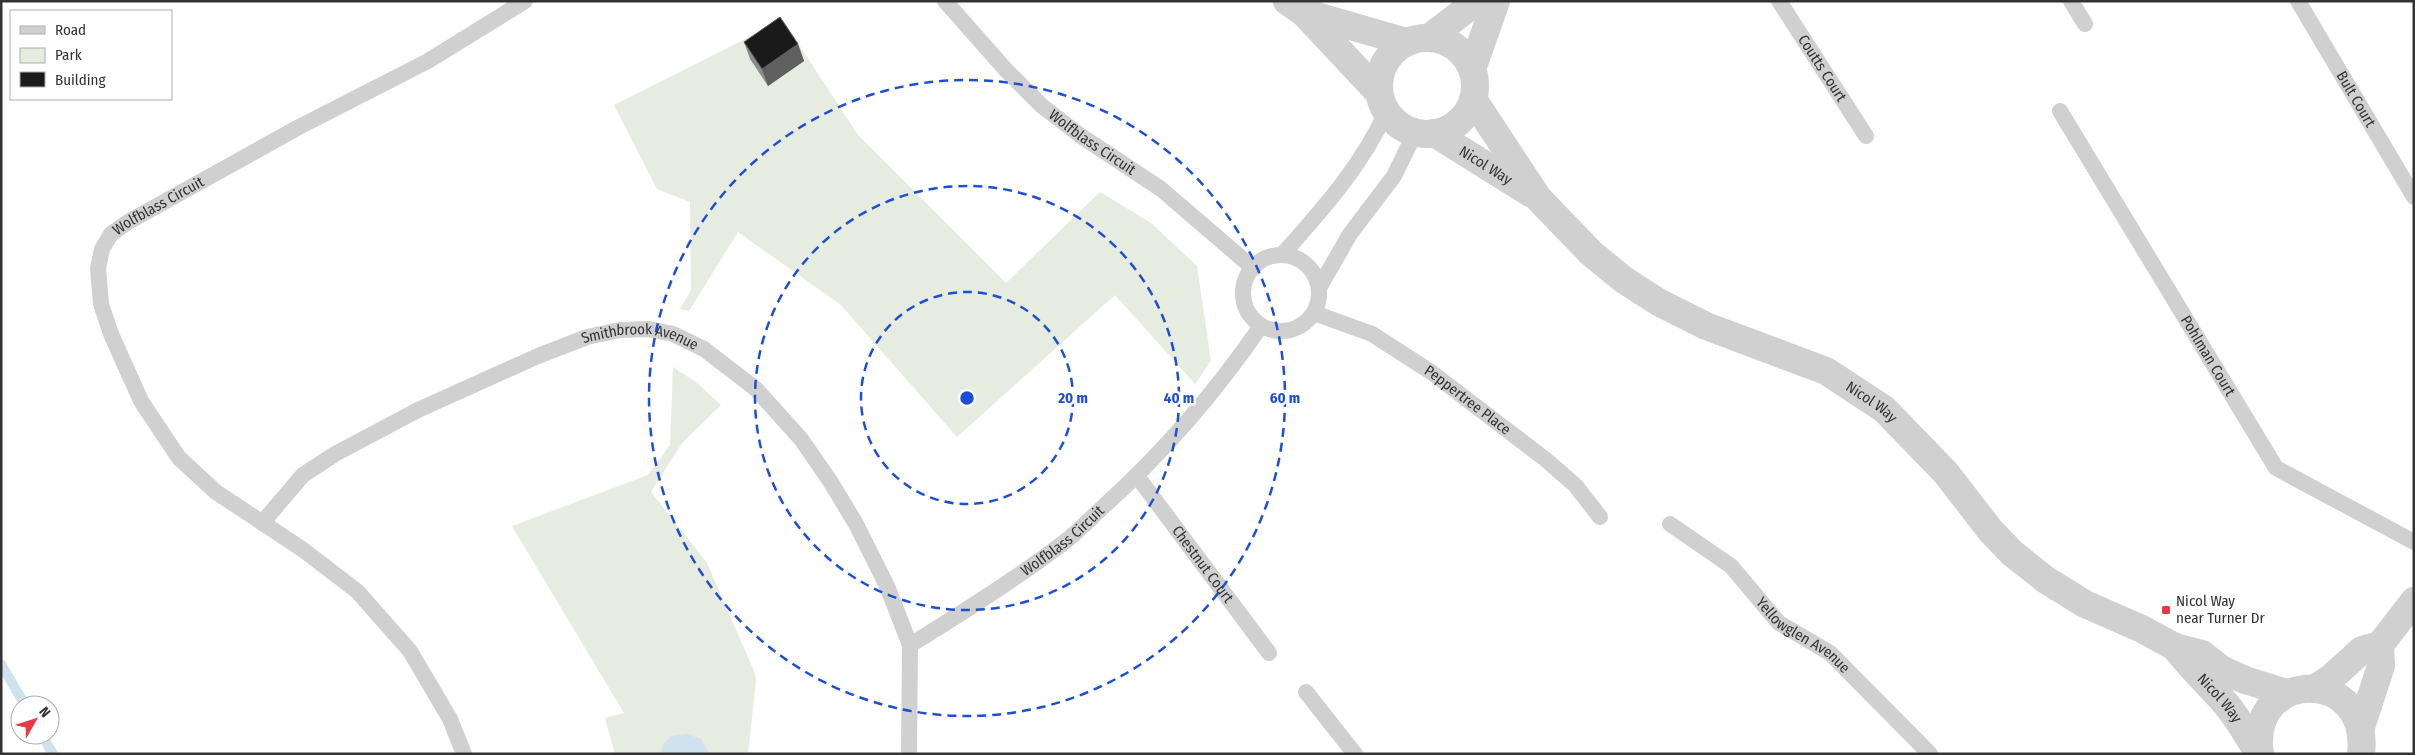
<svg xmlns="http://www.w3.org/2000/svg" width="2415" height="755" font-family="'Fira Sans Condensed',sans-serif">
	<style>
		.green { fill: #e6ecdf }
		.water { fill: #cfe2ee }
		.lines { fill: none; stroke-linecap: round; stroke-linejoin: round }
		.stream { stroke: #cfe2ee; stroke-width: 10 }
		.service { stroke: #d0d0d0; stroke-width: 16 }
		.minor { stroke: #d0d0d0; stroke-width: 28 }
		.wall { fill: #8c8c8c }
		.shaded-wall { fill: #5f5f5f }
		.building { fill: #1a1a1a; stroke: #5f5f5f }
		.ring { fill: none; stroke: #1d4ed8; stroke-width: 2.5; stroke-dasharray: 9 6 }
		.poi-dot { fill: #e63946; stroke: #fff; stroke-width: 2 }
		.labels { text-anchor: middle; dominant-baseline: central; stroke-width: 5; stroke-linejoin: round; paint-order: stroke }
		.street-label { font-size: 15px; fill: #333; stroke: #fff }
		.poi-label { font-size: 15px; fill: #333; stroke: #fff; text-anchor: start }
		.centre { fill: #1d4ed8; stroke: #fff; stroke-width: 2.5 }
		.ring-label { font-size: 15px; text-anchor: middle; font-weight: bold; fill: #1d4ed8; stroke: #fff; stroke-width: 5; stroke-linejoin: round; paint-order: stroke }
	</style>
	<rect width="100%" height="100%" fill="#fff"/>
	<!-- green -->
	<g class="green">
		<polygon points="783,20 858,135 1006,283 1100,192 1151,223 1197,266 1211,361 1195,384 1115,295 957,437 841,305 738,232 689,311 680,309 691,290 690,202 657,189 614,105"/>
		<polygon points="673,367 697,383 721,405 682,443 651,492 707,563 754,671 756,680 748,754 615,754 605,718 624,713 512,526 648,475 670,445"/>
	</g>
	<!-- water -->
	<polygon class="water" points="687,734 701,739 709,754 661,754 662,745 672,736"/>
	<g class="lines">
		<!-- stream -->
		<g class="stream">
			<polyline points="1,664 25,705"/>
			<polyline points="42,735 53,754"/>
		</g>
		<!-- service -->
		<g class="service">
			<path id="s1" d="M945 1 1006 70 1042 106 1081 136 1161 189 1253 268"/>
			<path id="s2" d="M1779 1 1866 136"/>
			<polyline points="2071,1 2085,24"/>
			<path id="s3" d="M2298 1 2414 197"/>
			<path id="s4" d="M2060 111 2276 468 2414 542"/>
			<path d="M1282 255C1321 211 1362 166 1386 112"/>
			<circle cx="1281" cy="293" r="38"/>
			<polyline points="1319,288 1350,234 1394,176 1415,133"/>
			<path id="s5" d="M1314 313 1372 334 1431 372 1545 459 1575 485 1600 517"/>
			<path id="s6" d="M1137 476 1269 653"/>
			<path id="s7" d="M262 523 303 475 335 454 418 410 538 356 587 337 620 330 649 329 673 334 704 349 756 389 801 439 830 481 856 524 887 586 910 645 909 754"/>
			<path id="s8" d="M1670 524 1731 566 1779 623 1830 653 1930 754"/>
			<path id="s9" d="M910 645C962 613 1013 581 1062 544 1077 533 1090 519 1104 506 1165 451 1215 393 1261 326"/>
			<polyline points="1306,692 1355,754"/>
			<path id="s10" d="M464 754 450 719 410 651 357 591 302 549 216 492 179 458 141 401 111 334 101 304 98 268 102 249 111 234 128 222 299 127 428 61 525 1"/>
		</g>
		<!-- minor -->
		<g class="minor">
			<polyline points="1287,1 1304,13 1379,93"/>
			<polyline points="1306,13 1406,42"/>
			<polyline points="1429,38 1477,1"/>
			<circle cx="1427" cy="86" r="48"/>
			<polyline points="1472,69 1496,1"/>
			<path id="s11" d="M1473 99 1538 198 1591 253 1624 280 1660 303 1706 326 1826 371 1884 409 1946 473 1990 530 2012 553 2046 580 2085 604 2142 629 2175 647 2202 654 2221 669 2245 680 2287 693"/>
			<path id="s12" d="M1434 133 1530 193"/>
			<path id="s13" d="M2175 647C2188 664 2202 678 2216 693 2234 711 2246 733 2259 754"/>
			<polyline points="2315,688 2331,678 2362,650 2380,645"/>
			<polyline points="2361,727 2381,666 2380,645 2414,601"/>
			<path d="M2260 754C2247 668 2371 666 2361 754"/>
		</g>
	</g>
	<!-- wall -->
	<polygon class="wall" points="744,42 798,44 804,61 768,86 750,59"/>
	<!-- shaded-wall -->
	<polygon class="shaded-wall" points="798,44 804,61 768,86 762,69"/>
	<!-- building -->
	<polygon class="building" points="780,17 798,44 762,69 744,42"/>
	<!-- distance rings -->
	<g class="ring">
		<circle cx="967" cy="398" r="106"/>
		<circle cx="967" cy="398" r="212"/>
		<circle cx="967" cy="398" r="318"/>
	</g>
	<!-- markers -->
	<rect class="poi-dot" x="2161" y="605" width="10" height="10" rx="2.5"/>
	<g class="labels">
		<!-- street labels -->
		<g class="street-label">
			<text stroke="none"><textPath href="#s2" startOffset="80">Coutts Court</textPath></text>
			<text stroke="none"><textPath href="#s3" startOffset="114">Bult Court</textPath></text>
			<text stroke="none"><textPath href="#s1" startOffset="205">Wolfblass Circuit</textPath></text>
			<text stroke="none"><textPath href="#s12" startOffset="61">Nicol Way</textPath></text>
			<text stroke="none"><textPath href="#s10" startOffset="721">Wolfblass Circuit</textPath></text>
			<text stroke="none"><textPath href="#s7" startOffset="434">Smithbrook Avenue</textPath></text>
			<text stroke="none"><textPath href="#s4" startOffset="286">Pohlman Court</textPath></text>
			<text stroke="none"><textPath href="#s5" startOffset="178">Peppertree Place</textPath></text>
			<text stroke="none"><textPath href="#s11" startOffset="515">Nicol Way</textPath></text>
			<text stroke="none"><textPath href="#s9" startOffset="185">Wolfblass Circuit</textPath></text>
			<text stroke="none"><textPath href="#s6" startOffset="110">Chestnut Court</textPath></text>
			<text stroke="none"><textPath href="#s8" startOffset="175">Yellowglen Avenue</textPath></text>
			<text stroke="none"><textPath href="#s13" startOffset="68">Nicol Way</textPath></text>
		</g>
		<!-- poi labels -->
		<g class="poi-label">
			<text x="2176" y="601">Nicol Way<tspan x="2176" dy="17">near Turner Dr</tspan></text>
		</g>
	</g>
	<circle cx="967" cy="398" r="8" class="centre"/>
	<g class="ring-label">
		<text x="1073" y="403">20 m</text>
		<text x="1179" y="403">40 m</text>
		<text x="1285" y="403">60 m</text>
	</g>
	<!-- border -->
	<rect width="2415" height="755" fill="none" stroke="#333333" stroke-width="5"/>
	<!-- legend -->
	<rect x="10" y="10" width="162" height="90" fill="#ffffff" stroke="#adadad"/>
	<rect x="20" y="26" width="25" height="8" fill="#d0d0d0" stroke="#adadad"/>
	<text x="55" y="35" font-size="15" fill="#333333">Road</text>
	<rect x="20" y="48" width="25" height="15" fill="#e6ecdf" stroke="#adadad"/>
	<text x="55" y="60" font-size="15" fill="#333333">Park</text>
	<rect x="20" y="72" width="25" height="15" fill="#1a1a1a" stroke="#adadad"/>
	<text x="55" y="85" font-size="15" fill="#333333">Building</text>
	<!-- north arrow -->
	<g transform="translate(35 720) rotate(51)"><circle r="24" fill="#ffffff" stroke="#adadad"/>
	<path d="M0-4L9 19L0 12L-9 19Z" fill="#e63946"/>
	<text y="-8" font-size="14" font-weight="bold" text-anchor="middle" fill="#333333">N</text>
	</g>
</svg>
